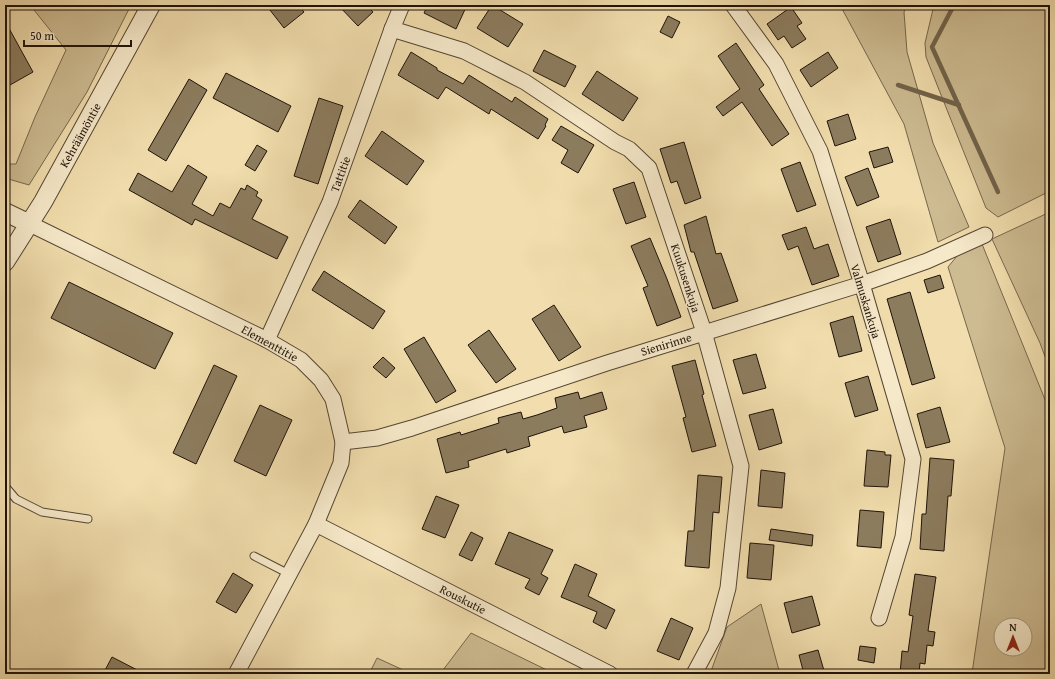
<svg xmlns="http://www.w3.org/2000/svg" width="1055" height="679" font-family="'Gentium Book Plus',serif">
	<style>
		.green { fill: #cdbb91; stroke: #76674d; fill-rule: evenodd }
		.lines { fill: none; stroke-linecap: round; stroke-linejoin: round }
		.stream { stroke: #72634a; stroke-width: 4.5 }
		.building { fill: #8c7c5e; stroke: #1f1309 }
		.service-casing { stroke: #544632; stroke-width: 9 }
		.minor-casing { stroke: #544632; stroke-width: 17 }
		.tertiary-casing { stroke: #544632; stroke-width: 20 }
		.service { stroke: #f6e9ca; stroke-width: 7 }
		.minor { stroke: #f6e9ca; stroke-width: 15 }
		.tertiary { stroke: #f6e9ca; stroke-width: 18 }
		.labels { text-anchor: middle; dominant-baseline: central; stroke-width: 3; stroke-linejoin: round; paint-order: stroke }
		.street-label { font-size: 12px; fill: #1f1309; stroke: #f6e9ca }
	</style>
	<rect width="100%" height="100%" fill="#f1ddad"/>
	<filter id="stains"><feTurbulence type="fractalNoise" baseFrequency=".005" numOctaves="4"/><feColorMatrix values="0 0 0 0 .2 0 0 0 0 .09 0 0 0 0 .02 0 0 0 .5 -.17"/></filter>
	<radialGradient id="worn" r=".72"><stop offset=".6" stop-color="#630" stop-opacity="0"/><stop offset="1" stop-color="#630" stop-opacity=".3"/></radialGradient>
	<!-- green -->
	<g class="green">
		<polygon points="39,5 131,5 87,92 29,185 5,178 5,164 16,164 35,117 66,50 34,10"/>
		<polygon points="840,5 907,5 904,12 907,52 933,143 969,227 938,242 904,124"/>
		<polygon points="934,5 1050,5 1050,191 998,217 986,208 926,57 925,43"/>
		<polygon points="1050,212 1050,370 1040,343 992,239"/>
		<path d="M980 239 1048 407 1050 442V674H971L972 673 1005 448 948 267 962 250ZM1001 625H1025V649H1001Z"/>
		<polygon points="761,604 780,674 710,674 727,627"/>
		<polygon points="471,633 555,674 440,674"/>
		<polygon points="377,658 412,674 369,674"/>
	</g>
	<g class="lines">
		<!-- stream -->
		<g class="stream">
			<polyline points="954,5 932,47 998,192"/>
			<polyline points="898,85 959,105"/>
		</g>
	</g>
	<!-- building -->
	<g class="building">
		<polygon points="266,5 298,5 304,12 284,28"/>
		<polygon points="338,5 366,5 373,12 358,26"/>
		<polygon points="428,5 467,5 456,29 424,13"/>
		<polygon points="492,5 523,24 508,47 477,28"/>
		<polygon points="791,7 802,23 797,26 806,39 792,48 784,36 778,40 767,24"/>
		<polygon points="668,16 680,22 672,38 660,32"/>
		<polygon points="5,21 33,72 10,85 5,75"/>
		<polygon points="736,43 764,85 759,89 789,134 772,146 742,102 723,116 716,107 740,89 718,56"/>
		<polygon points="544,50 576,66 565,87 533,71"/>
		<polygon points="411,52 437,68 437,70 463,84 469,75 512,102 515,97 548,119 545,125 546,126 538,139 491,109 489,114 446,87 438,99 398,75"/>
		<polygon points="828,52 838,68 811,87 800,70"/>
		<polygon points="597,71 638,98 623,121 582,94"/>
		<polygon points="226,73 291,106 278,132 213,98"/>
		<polygon points="189,79 207,90 166,161 148,150"/>
		<polygon points="319,98 343,106 318,184 294,176"/>
		<polygon points="848,114 856,139 835,146 827,121"/>
		<polygon points="561,126 594,145 578,173 561,163 568,150 552,140"/>
		<polygon points="382,131 424,161 407,185 365,156"/>
		<polygon points="684,142 701,198 685,204 677,181 671,183 660,149"/>
		<polygon points="257,145 267,151 255,171 245,165"/>
		<polygon points="888,147 893,162 874,168 869,152"/>
		<polygon points="800,162 816,205 797,212 781,169"/>
		<polygon points="188,165 207,177 192,204 213,216 220,203 230,208 241,188 245,190 247,185 258,192 256,196 262,200 252,219 288,237 277,259 195,219 192,225 129,190 138,173 172,192"/>
		<polygon points="868,168 879,197 857,206 845,177"/>
		<polygon points="634,182 646,217 626,224 613,189"/>
		<polygon points="360,200 397,227 385,244 348,217"/>
		<polygon points="706,216 716,254 721,253 738,301 713,309 694,252 691,252 684,225"/>
		<polygon points="890,219 901,254 878,262 866,227"/>
		<polygon points="806,227 814,249 828,244 839,276 812,285 798,246 788,250 782,235"/>
		<polygon points="650,238 667,279 681,317 657,326 643,288 648,286 631,246"/>
		<polygon points="324,271 385,311 373,329 312,290"/>
		<polygon points="940,275 944,288 928,293 924,280"/>
		<polygon points="69,282 173,333 155,369 51,318"/>
		<polygon points="910,292 935,378 912,385 887,299"/>
		<polygon points="554,305 581,347 559,361 532,319"/>
		<polygon points="853,316 862,351 839,357 830,323"/>
		<polygon points="489,330 516,369 496,383 468,345"/>
		<polygon points="424,337 456,391 436,403 404,349"/>
		<polygon points="756,354 766,388 743,394 733,360"/>
		<polygon points="383,357 395,368 386,378 373,367"/>
		<polygon points="695,360 704,394 702,395 716,446 692,452 683,418 686,417 672,366"/>
		<polygon points="214,365 237,376 196,464 173,453"/>
		<polygon points="868,376 878,410 855,417 845,383"/>
		<polygon points="578,392 580,399 602,392 607,409 584,416 587,427 564,433 562,426 528,437 530,446 507,453 506,449 468,461 469,467 446,473 437,439 460,432 461,435 499,423 498,418 521,412 523,419 537,415 557,408 555,398"/>
		<polygon points="260,405 292,420 266,476 234,461"/>
		<polygon points="940,407 950,442 926,448 917,414"/>
		<polygon points="773,409 782,443 759,450 749,415"/>
		<polygon points="867,450 885,452 885,455 891,455 888,487 864,486"/>
		<polygon points="930,458 954,460 951,496 948,496 944,551 920,549 922,514 926,514"/>
		<polygon points="761,470 785,473 782,508 758,506"/>
		<polygon points="698,475 722,477 719,513 713,512 709,568 685,566 688,531 694,531"/>
		<polygon points="436,496 459,505 445,538 422,529"/>
		<polygon points="860,510 884,512 881,548 857,546"/>
		<polygon points="771,529 813,535 812,546 769,540"/>
		<polygon points="471,532 483,538 472,561 459,555"/>
		<polygon points="509,532 553,550 541,574 548,578 539,595 525,588 530,579 495,564"/>
		<polygon points="750,543 774,545 771,580 747,578"/>
		<polygon points="575,564 597,574 588,596 615,610 606,629 593,622 597,612 561,597"/>
		<polygon points="233,573 253,585 236,613 216,602"/>
		<polygon points="915,574 936,577 928,631 935,632 933,646 927,645 925,664 920,663 919,674 900,674 902,651 908,652 913,616 909,615"/>
		<polygon points="812,596 820,625 792,633 784,603"/>
		<polygon points="671,618 693,628 679,660 657,651"/>
		<polygon points="860,646 876,648 874,663 858,660"/>
		<polygon points="818,650 825,674 804,674 799,655"/>
		<polygon points="112,657 145,674 103,674"/>
	</g>
	<g class="lines">
		<defs>
			<g id="service">
				<polyline points="5,486 16,499 42,512 88,519"/>
				<polyline points="254,556 289,574"/>
			</g>
			<g id="minor">
				<polyline points="733,5 776,64 820,151 862,284 913,459 903,537 879,618"/>
				<polyline points="392,29 464,51 525,82 615,142 629,149 649,168 704,332 741,466 728,588 716,633 694,674"/>
				<polyline points="30,224 267,340 301,360 321,380 333,399 343,442 341,463 316,524 236,674"/>
				<polyline points="267,340 330,202 392,29 402,5"/>
				<polyline points="343,442 377,438 412,428 607,363 862,284 927,261 985,235"/>
				<polyline points="316,524 610,674"/>
			</g>
			<g id="tertiary">
				<polyline points="5,212 30,224"/>
				<polyline points="5,262 43,202 151,5"/>
			</g>
		</defs>
		<!-- service casing -->
		<use href="#service" class="service-casing"/>
		<!-- minor casing -->
		<use href="#minor" class="minor-casing"/>
		<!-- tertiary casing -->
		<use href="#tertiary" class="tertiary-casing"/>
		<!-- service -->
		<use href="#service" class="service"/>
		<!-- minor -->
		<use href="#minor" class="minor"/>
		<!-- tertiary -->
		<use href="#tertiary" class="tertiary"/>
	</g>
	<g class="labels">
		<!-- street labels -->
		<g class="street-label">
			<text transform="translate(80 135) rotate(-61)">Kehräämöntie</text>
			<text transform="translate(340 174) rotate(-70)">Tattitie</text>
			<text transform="translate(686 278) rotate(72)">Kuukusenkuja</text>
			<text transform="translate(866 301) rotate(73)">Valmuskankuja</text>
			<text transform="translate(270 343) rotate(29)">Elementtitie</text>
			<text transform="translate(666 344) rotate(-17)">Sienirinne</text>
			<text transform="translate(463 599) rotate(27)">Rouskutie</text>
		</g>
	</g>
	<!-- margin -->
	<rect width="1055" height="679" fill="none" stroke="#f1ddad" stroke-width="20"/>
	<rect x="6" y="6" width="1043" height="667" fill="none" stroke="#1f1309" stroke-width="2"/>
	<rect x="10" y="10" width="1035" height="659" fill="none" stroke="#1f1309"/>
	<!-- north arrow -->
	<g transform="translate(1013 637)"><circle r="19" fill="#f6e9ca" stroke="#a0937d"/>
	<path d="M0-3L7 15L0 10L-7 15Z" fill="#8f2418"/>
	<text y="-6" font-size="11" font-weight="bold" text-anchor="middle" fill="#1f1309">N</text>
	</g>
	<!-- scale -->
	<path d="M24 40v6h107v-6" fill="none" stroke="#1f1309" stroke-width="2"/>
	<text x="30" y="40" font-size="12" fill="#1f1309" stroke="#f6e9ca" stroke-width="3" paint-order="stroke">50 m</text>
	<rect width="100%" height="100%" filter="url(#stains)"/>
	<rect width="100%" height="100%" fill="url(#worn)"/>
</svg>
